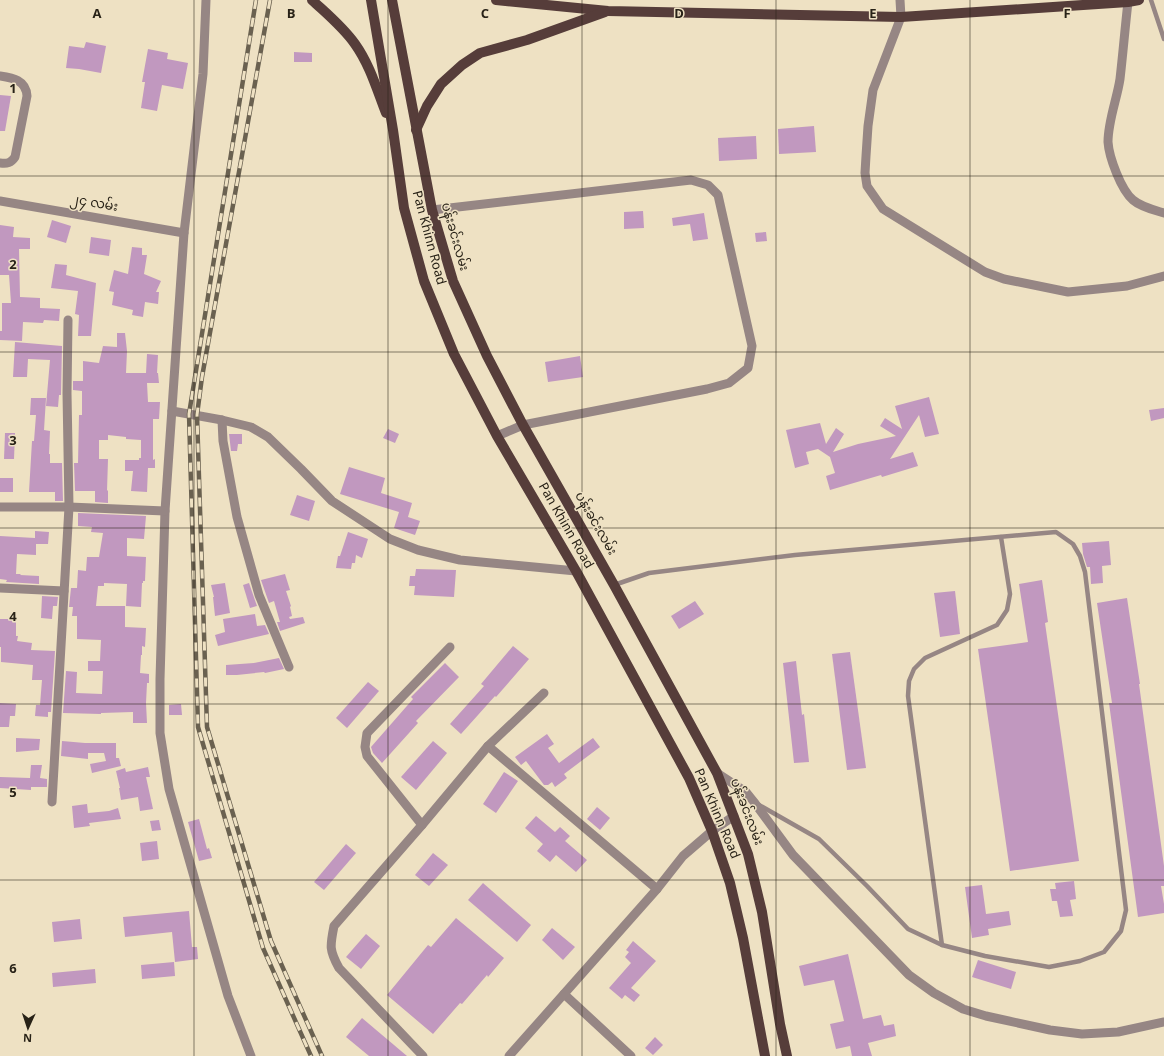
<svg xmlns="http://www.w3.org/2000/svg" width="1164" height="1056" font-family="Georgia,'Noto Sans Myanmar',serif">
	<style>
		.building { fill: #c198bf }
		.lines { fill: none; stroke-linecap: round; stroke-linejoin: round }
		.service { stroke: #968684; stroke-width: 4.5 }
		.minor { stroke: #968684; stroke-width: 9 }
		.primary { stroke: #563d3a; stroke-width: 10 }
		.rail-casing { stroke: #6a6150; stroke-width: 4.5 }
		.rail { stroke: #eee1c3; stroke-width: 3; stroke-dasharray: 9; stroke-linecap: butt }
		.grid { fill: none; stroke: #282217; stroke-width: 1; stroke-opacity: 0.55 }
		.labels { text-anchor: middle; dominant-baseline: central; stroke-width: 3; stroke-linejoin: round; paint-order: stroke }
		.street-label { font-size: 13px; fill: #282217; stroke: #eee1c3 }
		.grid-label { font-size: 13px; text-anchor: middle; font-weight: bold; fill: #282217; stroke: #eee1c3; stroke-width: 3; stroke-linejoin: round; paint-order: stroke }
	</style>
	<rect width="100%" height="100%" fill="#eee1c3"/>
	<!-- building -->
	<g class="building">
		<polygon points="86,42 106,46 101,73 79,69 66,68 69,46 84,48"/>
		<polygon points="148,49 168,53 167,59 188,63 183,89 162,85 157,111 141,108 145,82 142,82"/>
		<polygon points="294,52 312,53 312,62 294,62"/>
		<polygon points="0,95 11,96 5,131 0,131"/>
		<polygon points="814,126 816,152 779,154 778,129"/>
		<polygon points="756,136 757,159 719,161 718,138"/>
		<polygon points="643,211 644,228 624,229 624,212"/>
		<polygon points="704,213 708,239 693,241 690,224 673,226 672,218"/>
		<polygon points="52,220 71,226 66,243 47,237"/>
		<polygon points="0,225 14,227 13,237 30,238 30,249 19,249 20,297 40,298 40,308 60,309 59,321 44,320 43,323 23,322 22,341 0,340 0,331 2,331 2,303 11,303 9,275 0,275"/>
		<polygon points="766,232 767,241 756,242 755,233"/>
		<polygon points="91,237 111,240 109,256 89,253"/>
		<polygon points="132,247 142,248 142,255 147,255 144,274 161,281 156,292 159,292 158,304 145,302 143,317 132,315 133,310 112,305 114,292 109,291 114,270 128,274"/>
		<polygon points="55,264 67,265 66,275 96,283 91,336 78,336 79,315 75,314 78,291 51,288"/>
		<polygon points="117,333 125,333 127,351 126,373 146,373 147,354 158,355 157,373 158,373 159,383 147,383 148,402 160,402 159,419 153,419 153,460 155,459 155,468 148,468 147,492 131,491 133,471 125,471 125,460 139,460 139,458 141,458 141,440 126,439 126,437 108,435 108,440 99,440 99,459 108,459 107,491 108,490 108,503 95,502 95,491 75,491 74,463 78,463 79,415 82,415 82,391 73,390 73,381 83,381 83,361 99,363 103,346 117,347"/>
		<polygon points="15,342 62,346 61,395 59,395 58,407 46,406 50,360 28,359 27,377 13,377"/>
		<polygon points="580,356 583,377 548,382 545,362"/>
		<polygon points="929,397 939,434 925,437 919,415 890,459 913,452 918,466 882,477 881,475 830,490 826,476 835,473 830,457 818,449 806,452 809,464 795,468 786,430 820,423 826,444 836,428 844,434 833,452 858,444 896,436 880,426 885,418 902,429 895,406"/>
		<polygon points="31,398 46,398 44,430 50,431 49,454 50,454 50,463 62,463 63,501 55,501 55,492 29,492 32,441 34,441 36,415 30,415"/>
		<polygon points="1164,408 1164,418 1151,421 1149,410"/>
		<polygon points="388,429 399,434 395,443 383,438"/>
		<polygon points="5,433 15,433 14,459 4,459"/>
		<polygon points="229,434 242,434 242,444 238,444 237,451 231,451"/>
		<polygon points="349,467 385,478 381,493 412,503 408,517 420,521 415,535 394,528 399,512 340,494"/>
		<rect x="0" y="478" width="13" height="14"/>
		<polygon points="297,495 315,501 309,521 290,515"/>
		<polygon points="78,513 146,516 144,539 127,538 127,556 146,557 145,581 143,581 143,583 142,583 141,607 126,606 127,584 104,583 104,586 98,586 96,606 125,606 125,627 146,628 145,647 142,646 142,655 141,655 140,673 149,674 149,683 147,683 146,703 147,723 133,723 133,712 101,713 101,714 63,713 66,671 77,672 76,693 102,694 103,671 88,671 88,661 100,661 101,640 77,639 77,616 72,616 73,607 69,607 71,588 77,588 78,570 86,571 87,557 99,557 103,533 91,532 92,527 78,526"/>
		<polygon points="35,531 49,532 48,544 36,544 36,555 17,554 16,574 21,574 20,575 39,576 39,584 6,582 7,580 0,579 0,536 35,538"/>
		<polygon points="348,532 368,539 362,558 356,555 355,563 352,563 351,569 336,568 338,556 340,556"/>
		<polygon points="1109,541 1111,565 1102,566 1103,583 1091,584 1090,567 1087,567 1083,554 1082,543"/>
		<polygon points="416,569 456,570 454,597 414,595 415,586 409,586 410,576 415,576"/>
		<polygon points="285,574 290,590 286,591 291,606 290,607 292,616 289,617 290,619 303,617 305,623 280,631 277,622 280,622 274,601 269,603 261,580"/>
		<polygon points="1042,580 1048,622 1045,623 1079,861 1010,871 978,649 1028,642 1019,584"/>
		<polygon points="225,583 230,613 215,616 213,597 214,597 211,585"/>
		<polygon points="249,583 257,606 250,608 243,585"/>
		<polygon points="955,591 960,634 940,637 934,593"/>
		<polygon points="42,596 58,597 57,606 53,606 52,619 41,618"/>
		<polygon points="1127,598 1140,684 1139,684 1164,866 1164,886 1161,886 1164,904 1164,913 1138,917 1109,703 1112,703 1097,603"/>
		<polygon points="695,601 704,614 679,629 671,616"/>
		<polygon points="255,614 257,626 265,625 269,634 218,646 215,635 225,632 223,619"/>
		<polygon points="0,619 16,619 16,636 18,636 17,641 32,643 31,650 55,651 51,712 48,712 48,717 35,716 36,705 40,705 42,680 32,680 33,665 1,662 1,647 0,647"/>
		<polygon points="513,646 529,659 496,697 495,696 461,734 450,724 484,686 481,684"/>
		<polygon points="850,652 866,768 847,770 832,654"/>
		<polygon points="279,658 284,669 265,673 264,672 237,675 226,675 226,665 254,663"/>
		<polygon points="796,661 802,715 804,714 809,762 794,763 783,663"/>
		<polygon points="445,663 459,677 416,721 418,723 382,763 373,753 371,747 413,699 411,697"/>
		<polygon points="368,682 379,691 347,728 336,718"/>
		<polygon points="0,703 16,704 15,716 10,716 9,727 0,727"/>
		<polygon points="181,704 182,715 169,715 169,705"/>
		<polygon points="547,734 554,744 548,748 559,763 593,738 600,747 564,774 567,778 555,787 552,782 548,785 544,785 526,761 521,765 515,757"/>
		<polygon points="16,738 40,739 39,750 16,752"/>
		<polygon points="62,741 85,743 116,743 116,758 119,758 121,766 92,773 90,764 106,761 104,753 88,753 88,759 61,756"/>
		<polygon points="433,741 447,753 416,790 401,777"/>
		<polygon points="31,765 42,765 40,778 47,779 47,787 31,787 31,790 0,788 0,777 30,778"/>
		<polygon points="148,767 150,777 146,777 153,809 140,811 138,797 121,800 119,788 120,788 116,771 125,768 126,772"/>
		<polygon points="504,772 518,781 496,813 483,804"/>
		<polygon points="87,804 88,813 109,811 118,808 121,819 89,823 90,826 74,828 72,806"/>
		<polygon points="597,807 610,818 600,830 587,819"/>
		<polygon points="536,816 555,832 560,827 570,836 565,841 587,860 576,872 556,855 550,862 537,851 543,844 525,828"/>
		<polygon points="199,819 207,849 209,848 212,858 199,861 188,822"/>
		<polygon points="159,820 161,830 152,831 150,821"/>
		<polygon points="157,841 159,859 142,861 140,843"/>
		<polygon points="346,844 356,853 324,890 314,882"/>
		<polygon points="433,853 448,865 429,886 415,875"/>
		<polygon points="1074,881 1076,899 1070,900 1073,916 1060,917 1057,901 1052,901 1050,889 1056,889 1055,883"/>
		<polygon points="483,883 531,925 517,942 468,900"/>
		<polygon points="982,885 986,914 1009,911 1011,925 988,929 989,935 972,938 965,887"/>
		<polygon points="189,911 192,947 197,947 198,959 175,962 172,932 125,937 123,917"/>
		<polygon points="456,918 504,958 488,977 487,975 462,1004 460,1003 433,1034 387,995 428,945 431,947"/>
		<polygon points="80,919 82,939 54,942 52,922"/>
		<polygon points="552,928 575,947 563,960 542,940"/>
		<polygon points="366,934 380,946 361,969 346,957"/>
		<polygon points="633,941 656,961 631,988 640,995 634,1002 625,995 622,999 609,988 631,963 625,957 629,952 626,950"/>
		<polygon points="848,954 863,1019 881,1015 884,1026 894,1024 896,1036 868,1043 872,1056 852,1056 850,1046 836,1049 830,1024 844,1021 834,980 804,986 799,966"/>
		<polygon points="978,960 1016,972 1011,989 972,977"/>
		<polygon points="174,962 175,976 142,979 141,965"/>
		<polygon points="95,969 96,983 53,987 52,973"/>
		<polygon points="362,1018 407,1056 369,1056 346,1037"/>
		<polygon points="655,1037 663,1045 653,1055 645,1048"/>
	</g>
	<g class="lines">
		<!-- service -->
		<g class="service">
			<polyline points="1151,0 1164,39"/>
			<polyline points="614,585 649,573 795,555 1056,532 1073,544 1080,556 1085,572 1126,910 1121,931 1104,952 1080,961 1049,967 985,956 942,945 908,929 867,886 819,839 759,805"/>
			<polyline points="942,945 908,696 909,681 914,669 925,658 997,625 1007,610 1010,594 1001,537"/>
		</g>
		<!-- minor -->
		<g class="minor">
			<polyline points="206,0 203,74 184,233 165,511 160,679 160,733 169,789 228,996 251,1056"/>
			<polyline points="900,0 901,17 873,90 868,126 866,156 865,173 867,186 883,209 985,272 1004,279 1068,292 1127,286 1164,276"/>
			<path d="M1128 2C1125 28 1123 53 1120 79 1117 99 1108 121 1108 142 1109 157 1121 190 1133 200 1141 207 1154 210 1164 213"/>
			<path d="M0 76C13 78 26 80 27 96L15 157C11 163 7 164 0 163"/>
			<polyline points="0,201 184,233"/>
			<polyline points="432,210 691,180 708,185 718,195 752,346 748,368 729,383 707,389 523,425 497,436"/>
			<polyline points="172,411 222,420 251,427 268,437 301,469 332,501 390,539 418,550 460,560 576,571"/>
			<polyline points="222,420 223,441 237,517 259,595 289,667"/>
			<polyline points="0,507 69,507 165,511"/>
			<polyline points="0,588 64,591"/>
			<polyline points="488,746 657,889"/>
			<polyline points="717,773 746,792 754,802 793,855 909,975 934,993 963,1009 986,1016 1050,1030 1082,1034 1118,1032 1164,1022"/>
			<polyline points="52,802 69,507 67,393 68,320"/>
			<polyline points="422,825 367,756 365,747 367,733 450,647"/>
			<polyline points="564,994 631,1056"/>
			<path d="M423 1056 339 968C329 950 330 946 334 926L422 825 488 746 544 693"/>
			<polyline points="509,1056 657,889 683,856 712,831 734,816"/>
		</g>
		<!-- primary -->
		<g class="primary">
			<path d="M312 0C327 14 343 27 355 44 370 65 377 90 386 113"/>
			<polyline points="371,0 393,130 404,208 424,281 454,354 497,436 576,571 689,778 712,831 730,883 743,938 765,1056"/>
			<polyline points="392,0 432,210 453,281 487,356 523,425 614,585 717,773 748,854 762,912 780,1024 787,1056"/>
			<polyline points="496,0 608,11 901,17 1128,2 1139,0"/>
			<polyline points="416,130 427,106 441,84 462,65 480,53 527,40 605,12"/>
		</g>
		<defs>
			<g id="rail">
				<polyline points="256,0 189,414 198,727 263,948 311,1056"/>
				<polyline points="270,0 202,377 197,415 207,727 271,941 322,1056"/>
			</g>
		</defs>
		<!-- rail casing -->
		<use href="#rail" class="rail-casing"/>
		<!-- rail -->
		<use href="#rail" class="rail"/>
	</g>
	<!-- grid -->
	<path class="grid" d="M194 0V1056M388 0V1056M582 0V1056M776 0V1056M970 0V1056M0 176H1164M0 352H1164M0 528H1164M0 704H1164M0 880H1164"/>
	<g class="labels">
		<!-- street labels -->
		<g class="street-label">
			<text transform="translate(94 204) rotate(10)">၂၄ လမ်း</text>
			<text transform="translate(454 237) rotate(74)">ပန်းခင်းလမ်း</text>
			<text transform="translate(428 238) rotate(75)">Pan Khinn Road</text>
			<text transform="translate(595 524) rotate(60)">ပန်းခင်းလမ်း</text>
			<text transform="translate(565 526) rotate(60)">Pan Khinn Road</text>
			<text transform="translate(746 812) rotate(69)">ပန်းခင်းလမ်း</text>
			<text transform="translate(716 814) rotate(67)">Pan Khinn Road</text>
		</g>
	</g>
	<g class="grid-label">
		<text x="97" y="18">A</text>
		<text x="291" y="18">B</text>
		<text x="485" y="18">C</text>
		<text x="679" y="18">D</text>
		<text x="873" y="18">E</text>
		<text x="1067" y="18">F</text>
		<text x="13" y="93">1</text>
		<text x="13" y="269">2</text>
		<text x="13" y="445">3</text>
		<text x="13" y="621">4</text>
		<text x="13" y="797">5</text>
		<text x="13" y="973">6</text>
	</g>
	<!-- north arrow -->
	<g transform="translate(28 1028) rotate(183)" stroke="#eee1c3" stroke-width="3" paint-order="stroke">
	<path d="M0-3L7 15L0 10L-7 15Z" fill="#282217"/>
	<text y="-6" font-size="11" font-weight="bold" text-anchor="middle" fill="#282217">N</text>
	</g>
</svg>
